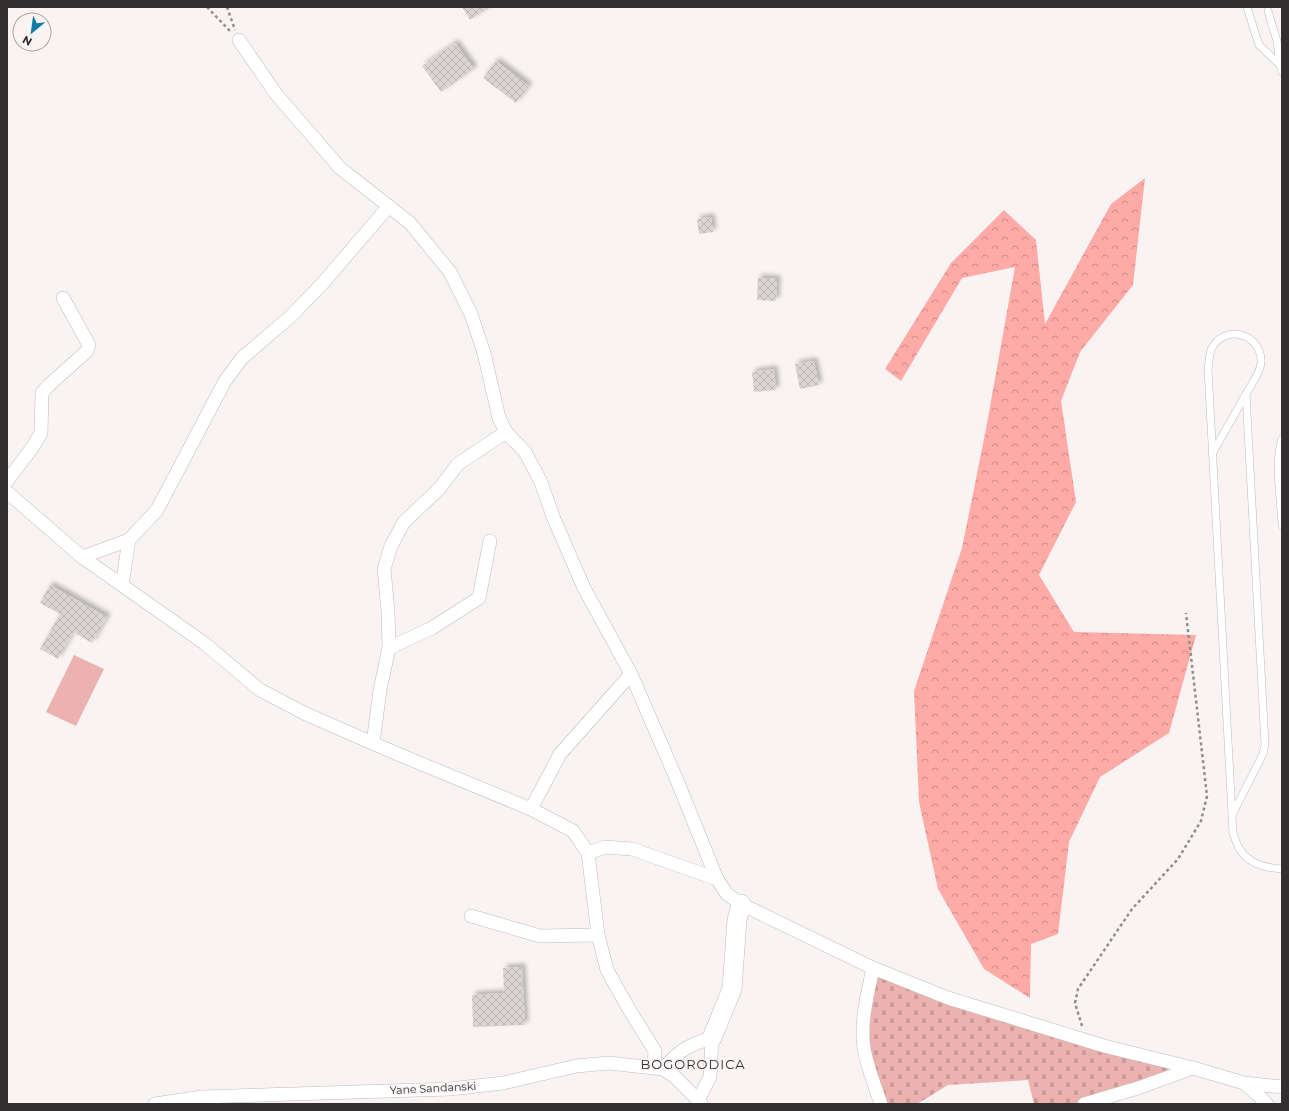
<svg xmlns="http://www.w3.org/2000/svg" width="1289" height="1111" font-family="Montserrat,sans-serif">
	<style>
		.forest { fill: url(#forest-crowns) }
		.cemetery { fill: url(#cemetery-stones) }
		.garden { fill: #ecb2b0 }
		.building { fill: url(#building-cross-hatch); filter: url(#shadow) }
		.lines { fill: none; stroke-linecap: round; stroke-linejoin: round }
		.lane-casing { stroke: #c0bbba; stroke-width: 8 }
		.street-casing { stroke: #c0bbba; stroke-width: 14 }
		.secondary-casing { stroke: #c0bbba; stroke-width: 20 }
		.path { stroke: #908d8d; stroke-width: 2.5; stroke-dasharray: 3 3; stroke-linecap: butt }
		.lane { stroke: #fff; stroke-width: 7 }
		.street { stroke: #fff; stroke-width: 13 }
		.secondary { stroke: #fff; stroke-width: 19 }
		.labels { text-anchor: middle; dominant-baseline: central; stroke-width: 3; stroke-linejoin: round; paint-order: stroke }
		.street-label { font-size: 11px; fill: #312f2f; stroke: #f9f3f3 }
		.quarter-label { font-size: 13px; letter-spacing: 1px; fill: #312f2f; stroke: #f9f3f3 }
	</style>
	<defs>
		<pattern id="forest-crowns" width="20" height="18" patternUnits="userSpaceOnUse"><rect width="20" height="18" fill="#feaaa7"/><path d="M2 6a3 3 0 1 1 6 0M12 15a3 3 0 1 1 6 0" fill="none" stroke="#ce8b88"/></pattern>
		<pattern id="cemetery-stones" width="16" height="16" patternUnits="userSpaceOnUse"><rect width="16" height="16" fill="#ecb2b0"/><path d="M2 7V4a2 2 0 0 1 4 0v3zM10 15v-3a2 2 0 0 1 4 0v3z" fill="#cb9998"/></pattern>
		<pattern id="building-cross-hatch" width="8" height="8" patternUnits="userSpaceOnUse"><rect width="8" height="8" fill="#dad5d4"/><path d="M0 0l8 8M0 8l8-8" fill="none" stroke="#bcb7b6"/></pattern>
		<filter id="shadow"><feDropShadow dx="3.5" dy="-3.5" stdDeviation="2" flood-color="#0004"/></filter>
	</defs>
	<rect width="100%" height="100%" fill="#f9f3f3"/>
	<!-- forest -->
	<polygon class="forest" points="1145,178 1133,285 1080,352 1061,401 1076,502 1039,575 1074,632 1196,635 1169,733 1100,777 1069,842 1058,934 1031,944 1030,998 984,969 938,889 919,802 914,691 962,548 986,429 1015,267 962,278 901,381 885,369 951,263 1004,210 1036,240 1045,324 1111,204"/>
	<!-- cemetery -->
	<polygon class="cemetery" points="873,968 1193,1068 1084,1104 1034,1104 1028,1080 948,1085 917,1104 881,1104 864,1047"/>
	<!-- garden -->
	<polygon class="garden" points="74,655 104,669 76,726 46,712"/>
	<!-- building -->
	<g class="building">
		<polygon points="462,7 490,7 470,20"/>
		<polygon points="455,43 474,69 441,92 422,66"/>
		<polygon points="496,61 529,86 516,103 483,78"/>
		<polygon points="711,217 713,232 699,234 697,219"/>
		<polygon points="758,278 777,279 776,301 757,300"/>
		<polygon points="814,361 819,385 800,389 795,364"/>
		<polygon points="774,369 776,390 754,392 752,372"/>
		<polygon points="50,585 107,617 92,643 73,632 58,659 40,649 60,614 40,603"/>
		<polygon points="522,967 525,1025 473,1027 472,995 504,993 503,968"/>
	</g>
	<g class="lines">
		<defs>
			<g id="lane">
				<polyline points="1247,7 1259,45 1280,65 1282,72"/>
				<polyline points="1268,11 1277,41 1280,65 1282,66"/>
				<path d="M1282 439C1274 462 1281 500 1282 525"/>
				<polyline points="1212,454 1246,394"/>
				<path d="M1232 815 1263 754 1265 744 1246 394C1251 385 1260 373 1261 363 1263 334 1224 322 1211 350 1209 356 1209 363 1208 369L1233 833C1235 838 1236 843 1239 848 1247 863 1266 868 1282 869"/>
			</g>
			<g id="street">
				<polyline points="239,40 276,94 340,168 410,223 450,272 471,314 484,353 499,418 506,432 525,452 540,480 554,519 584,588 631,674 676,778 717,879 727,894 741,904 873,968 948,998 1104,1046 1193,1068 1244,1083 1282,1087"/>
				<polyline points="7,481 32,448 41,433 42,393 48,386 87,351 89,345 63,298"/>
				<polyline points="7,492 82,557 204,643 260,690 306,714 400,755 531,809 573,831 588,853 605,847 632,849 717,879"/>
				<polyline points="82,557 129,540"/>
				<polyline points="122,585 129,540 157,510 225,381 242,358 291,316 322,284 389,206"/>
				<polyline points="389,648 432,628 479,598 490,541"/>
				<polyline points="373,743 380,690 389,648 388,611 384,569 391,546 404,522 439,489 458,464 506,432"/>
				<polyline points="531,809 560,754 631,674"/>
				<polyline points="588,853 598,935 607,970 630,1011 655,1051 654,1067"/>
				<polyline points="471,916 540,936 598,935"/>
				<path d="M873 968C868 992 860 1022 864 1048 867 1067 875 1086 881 1104"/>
				<path d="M663 1069C680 1050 688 1045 712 1038L710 1077 698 1100"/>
				<polyline points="1244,1083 1257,1094 1267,1104"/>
				<polyline points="155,1104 202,1097 450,1089 503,1083 576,1066 609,1063 663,1069 674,1076 698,1100 701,1104"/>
				<polyline points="1084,1104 1138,1088 1193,1068"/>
			</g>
			<polyline id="secondary" points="712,1038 732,989 737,920 741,904"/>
		</defs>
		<!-- lane casing -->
		<use href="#lane" class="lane-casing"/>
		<!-- street casing -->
		<use href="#street" class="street-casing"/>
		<!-- secondary casing -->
		<use href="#secondary" class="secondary-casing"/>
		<!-- path -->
		<g class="path">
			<polyline points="207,7 230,31"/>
			<polyline points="227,7 235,30"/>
			<polyline points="1082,1026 1075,1003 1078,989 1132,909 1178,859 1201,821 1207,796 1186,613"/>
		</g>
		<!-- lane -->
		<use href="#lane" class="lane"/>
		<!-- street -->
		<use href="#street" class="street"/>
		<!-- secondary -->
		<use href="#secondary" class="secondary"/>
	</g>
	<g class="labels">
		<!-- street labels -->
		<g class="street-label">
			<text transform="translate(433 1088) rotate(-3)">Yane Sandanski</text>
		</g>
		<!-- quarter labels -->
		<g class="quarter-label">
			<text x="693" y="1064">BOGORODICA</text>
		</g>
	</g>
	<!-- border -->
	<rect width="1289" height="1111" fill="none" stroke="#312f2f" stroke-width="16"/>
	<!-- north arrow -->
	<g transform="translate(32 32) rotate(209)"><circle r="19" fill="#f9f3f3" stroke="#a9a5a5"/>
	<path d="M0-3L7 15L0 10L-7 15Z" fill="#107ca6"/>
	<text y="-6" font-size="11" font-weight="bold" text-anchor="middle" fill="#312f2f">N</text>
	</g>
</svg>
